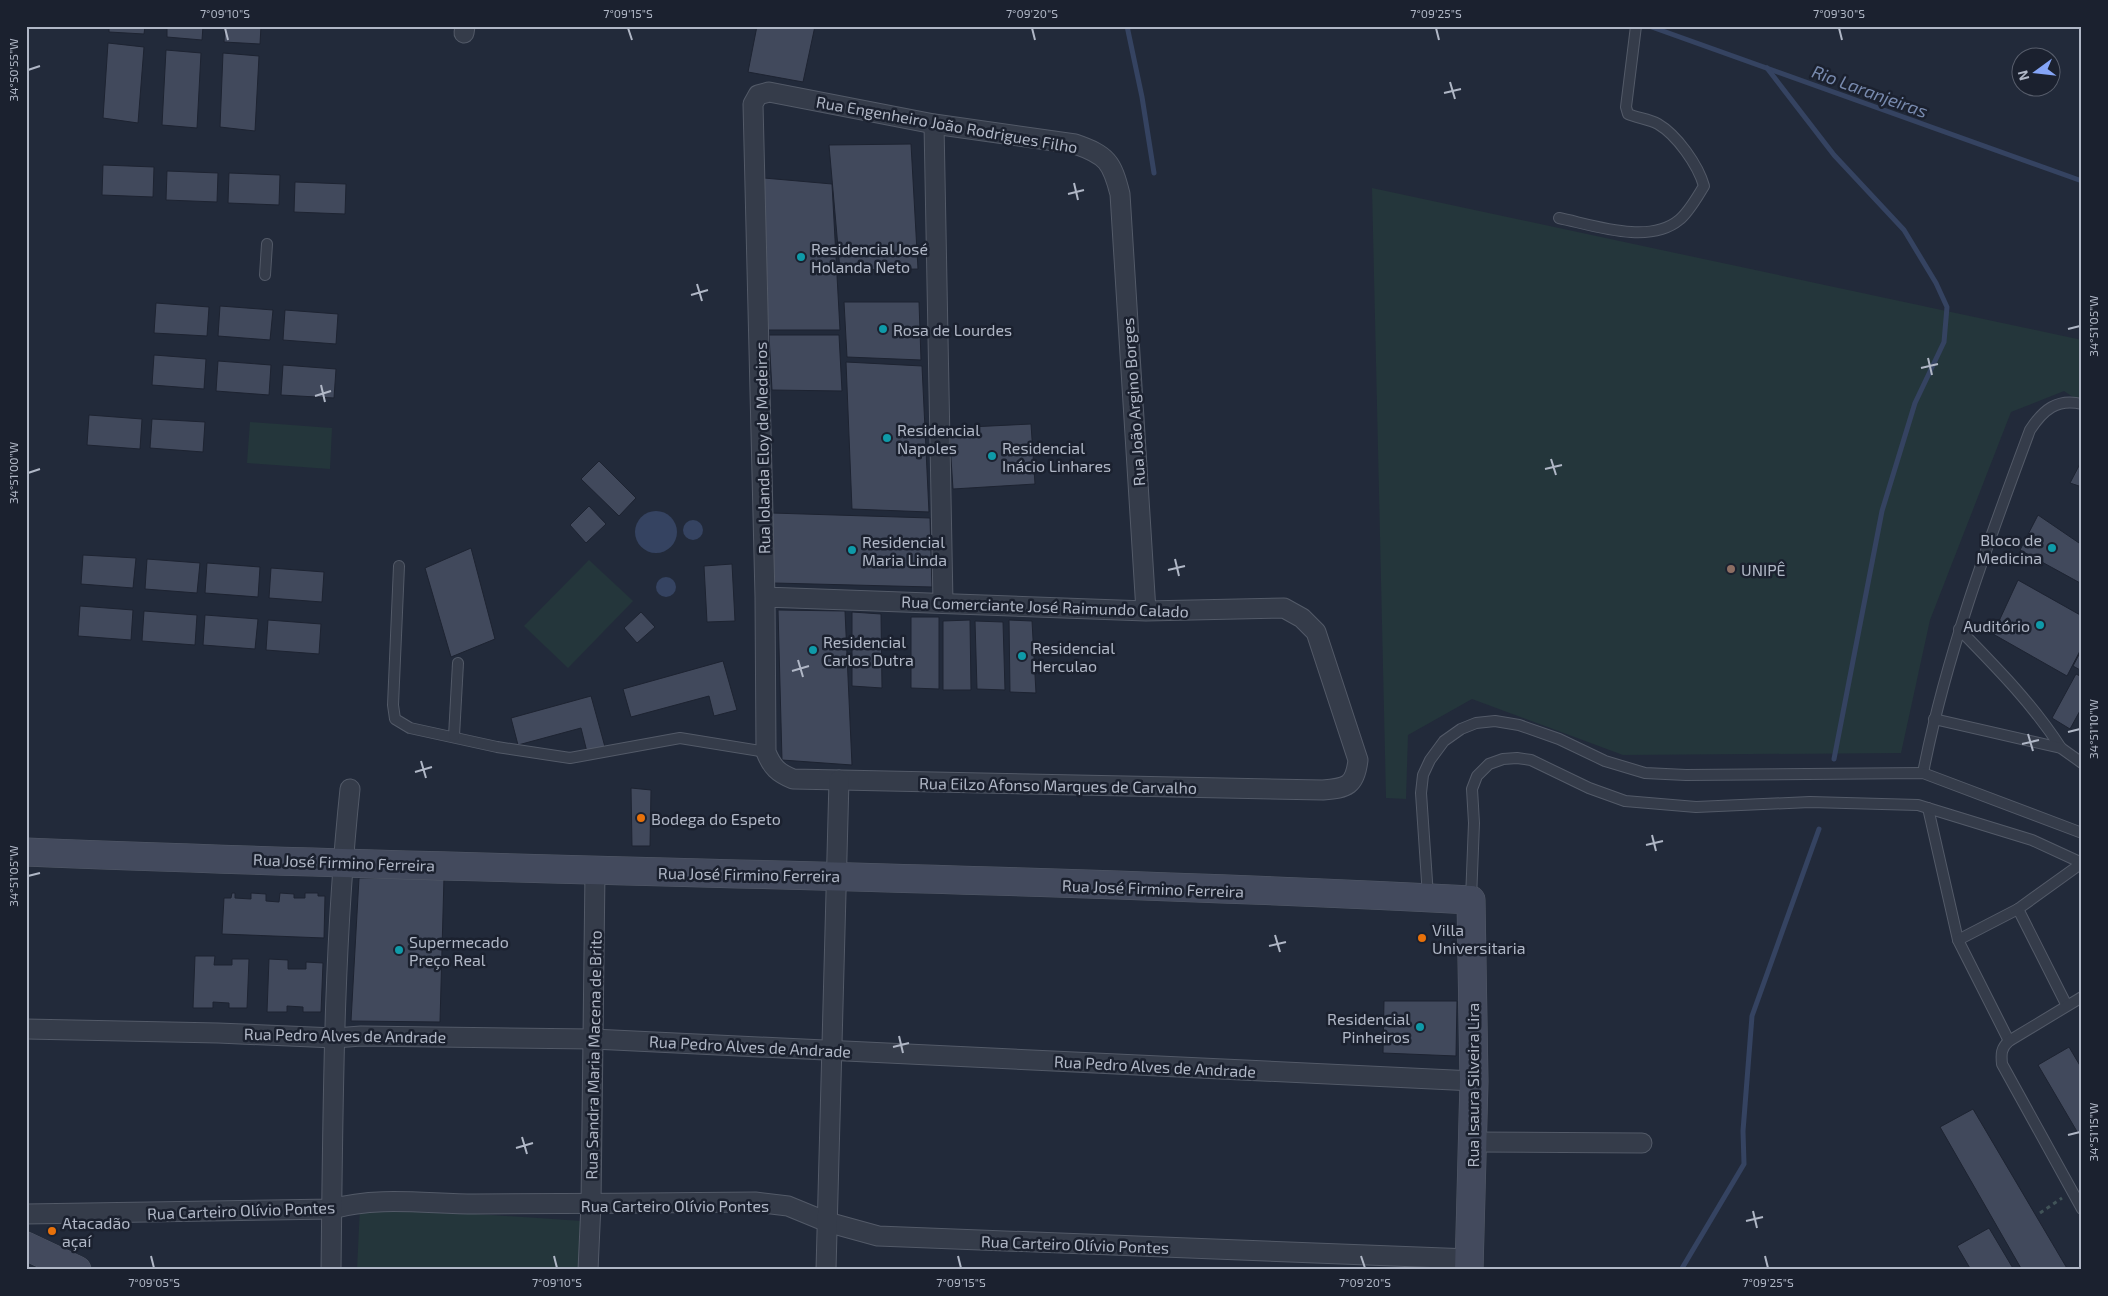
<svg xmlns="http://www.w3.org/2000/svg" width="2108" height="1296" font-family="'Exo 2',sans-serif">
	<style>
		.green { fill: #24363b }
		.water { fill: #354361 }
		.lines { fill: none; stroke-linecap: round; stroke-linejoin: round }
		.stream { stroke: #354361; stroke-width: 5 }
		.building { fill: #41495c; stroke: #1d2331 }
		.service-casing { stroke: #535a68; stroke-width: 12 }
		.minor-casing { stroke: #535a68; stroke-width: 21 }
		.secondary-casing { stroke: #535a68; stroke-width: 29 }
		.path { stroke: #415358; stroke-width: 3; stroke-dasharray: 4 4; stroke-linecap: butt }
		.service { stroke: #353c4a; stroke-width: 10 }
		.minor { stroke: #353c4a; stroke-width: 19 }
		.secondary { stroke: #434a5d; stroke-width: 28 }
		.ticks { fill: none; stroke: #b0b7c6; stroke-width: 2 }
		.culture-dot { fill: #0f9aa8; stroke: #1b212f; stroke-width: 2 }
		.education-dot { fill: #8d6e63; stroke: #1b212f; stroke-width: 2 }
		.food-dot { fill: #e8710a; stroke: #1b212f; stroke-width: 2 }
		.labels { text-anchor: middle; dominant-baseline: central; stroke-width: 5; stroke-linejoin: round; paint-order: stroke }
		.street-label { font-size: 16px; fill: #b0b7c6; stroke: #1b212f }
		.poi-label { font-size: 16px; fill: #b0b7c6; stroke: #1b212f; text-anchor: start }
		.water-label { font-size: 18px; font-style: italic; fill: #788aae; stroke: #1b212f }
		.neatline { fill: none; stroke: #b0b7c6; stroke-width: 2 }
		.ticks-label { font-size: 12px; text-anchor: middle; fill: #b0b7c6 }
	</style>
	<rect width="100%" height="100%" fill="#222a3a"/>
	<!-- green -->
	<g class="green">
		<polygon points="1372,188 2082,340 2082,403 2064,391 2011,412 1930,620 1901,753 1623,755 1472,699 1408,735 1406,799 1386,798"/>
		<polygon points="250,422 332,428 330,469 247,463"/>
		<polygon points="589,560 633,601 568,668 524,626"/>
		<polygon points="360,1206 582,1221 579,1270 357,1270"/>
	</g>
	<!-- water -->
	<g class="water">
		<circle cx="656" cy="532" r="21"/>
		<circle cx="693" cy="530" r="10"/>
		<circle cx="666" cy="587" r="10"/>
	</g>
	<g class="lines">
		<!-- stream -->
		<g class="stream">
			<polyline points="1127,26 1142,97 1154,173"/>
			<polyline points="1649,26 2082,181"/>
			<polyline points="1767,68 1834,155 1904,230 1936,283 1947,307 1944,342 1915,403 1882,511 1834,759"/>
			<polyline points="1681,1270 1744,1164 1743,1131 1752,1016 1819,829"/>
		</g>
	</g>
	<!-- building -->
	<g class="building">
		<polygon points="109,26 145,26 144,34 109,32"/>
		<polygon points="167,26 203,26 202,40 167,37"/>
		<polygon points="225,26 261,26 260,44 224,42"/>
		<polygon points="757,26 815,26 803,82 748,72"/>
		<polygon points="108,43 144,47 138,123 103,118"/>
		<polygon points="166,50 201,53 197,128 162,125"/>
		<polygon points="223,53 259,56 255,131 220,127"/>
		<polygon points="911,144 918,269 840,270 829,145"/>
		<polygon points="103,165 154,167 153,197 102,195"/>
		<polygon points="167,171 218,173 217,202 166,200"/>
		<polygon points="229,173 280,175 279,205 228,203"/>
		<polygon points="764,178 832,184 840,330 768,330"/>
		<polygon points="295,182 346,184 345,214 294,212"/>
		<polygon points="844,302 919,302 921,360 847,357"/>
		<polygon points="156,303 209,307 207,336 154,333"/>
		<polygon points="220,306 273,310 270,340 218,336"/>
		<polygon points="285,310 338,314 336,344 283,340"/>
		<polygon points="769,335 839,335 842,391 772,390"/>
		<polygon points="154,355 206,359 204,389 152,385"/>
		<polygon points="218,361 271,365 269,395 216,391"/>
		<polygon points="846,362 922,366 929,512 852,509"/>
		<polygon points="283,365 336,369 334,398 281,395"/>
		<polygon points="89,415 142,419 140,449 87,445"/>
		<polygon points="152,419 205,422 203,452 150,448"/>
		<polygon points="1031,424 1035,484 953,489 949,428"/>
		<polygon points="2082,460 2082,487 2070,483"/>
		<polygon points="599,461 636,498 619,516 581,479"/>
		<polygon points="589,506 606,524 586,543 570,525"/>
		<polygon points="772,513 930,518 932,587 774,583"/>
		<polygon points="2038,515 2082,545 2082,584 2020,550"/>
		<polygon points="471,548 495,639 451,657 425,568"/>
		<polygon points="83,555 136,558 133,588 81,584"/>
		<polygon points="147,559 200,563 197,593 145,589"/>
		<polygon points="207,563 260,567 258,597 205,593"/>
		<polygon points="732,564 735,621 707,622 704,566"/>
		<polygon points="271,568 324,572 322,602 269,598"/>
		<polygon points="2018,580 2082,616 2082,647 2067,676 1993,634"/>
		<polygon points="80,606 133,610 131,640 78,636"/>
		<polygon points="778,610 845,611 852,765 782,760"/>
		<polygon points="144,611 197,615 195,645 142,641"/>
		<polygon points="641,612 655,627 637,643 624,628"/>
		<polygon points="852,612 881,614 882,688 852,686"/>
		<polygon points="205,615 258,619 255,649 203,645"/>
		<polygon points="911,617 939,617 939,689 911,688"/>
		<polygon points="268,620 321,624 319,654 266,650"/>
		<polygon points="970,620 971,690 943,690 943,621"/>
		<polygon points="1009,620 1032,621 1036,693 1010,692"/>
		<polygon points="975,621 1003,622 1005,690 977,689"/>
		<polygon points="2082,649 2082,671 2073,666"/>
		<polygon points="723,661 737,710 714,716 709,696 631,717 623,689"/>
		<polygon points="2076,674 2082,677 2082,707 2070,729 2052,718"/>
		<polygon points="591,696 605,747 587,752 581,728 518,745 511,718"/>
		<polygon points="631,788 651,790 650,846 632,846"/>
		<polygon points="444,877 440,1022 351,1021 359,878"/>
		<polygon points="232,893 235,893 235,898 251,899 251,893 266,894 266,901 279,902 280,893 294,894 294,898 305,898 305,893 318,893 318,896 325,896 324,938 222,934 224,898 231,898"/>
		<polygon points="195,956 215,956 214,965 232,965 232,959 249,959 247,1008 229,1008 229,1003 213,1002 213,1008 193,1008"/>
		<polygon points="269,959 288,960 288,969 306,969 306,962 323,963 321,1012 303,1012 303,1007 287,1006 287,1012 267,1012"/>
		<polygon points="1384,1001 1457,1001 1456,1056 1383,1053"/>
		<polygon points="2069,1047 2082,1069 2082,1140 2038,1065"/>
		<polygon points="1973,1109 2068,1270 2022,1270 1940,1127"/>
		<polygon points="1989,1228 2014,1270 1971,1270 1957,1246"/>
	</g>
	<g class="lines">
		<defs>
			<g id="service">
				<path d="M1559 218C1593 225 1649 245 1679 220 1689 212 1697 197 1704 186 1698 165 1677 135 1658 124 1649 119 1637 118 1628 114L1626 107 1636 26"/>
				<polyline points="265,275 267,244"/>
				<polyline points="399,566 393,705 395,719 410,728 497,747 570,758 680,738 766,752"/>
				<path d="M1959 629C1996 667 2032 703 2061 748"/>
				<polyline points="1934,719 2061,748 2082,763"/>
				<polyline points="454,736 458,663"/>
				<path d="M1923 773C1946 655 1988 543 2030 430 2043 410 2057 398 2082 404"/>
				<polyline points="1928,808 1958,940 2009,1041"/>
				<polyline points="1428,896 1421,793 1423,775 1430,760 1444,741 1461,729 1476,723 1495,721 1519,725 1559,739 1605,761 1645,773 1686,775 1923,773 2082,833"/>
				<polyline points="1471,899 1474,823 1472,789 1477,776 1489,764 1503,759 1517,758 1531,760 1589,788 1625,801 1696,807 1810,802 1918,805 2032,840 2082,863"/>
				<polyline points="2018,909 2066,1004"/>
				<polyline points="1958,940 2018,909 2082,863"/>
				<path d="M2082 997 2009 1041C2001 1048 2001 1054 2002 1064L2082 1209"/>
			</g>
			<g id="minor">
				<polyline points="464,33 465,26"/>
				<polyline points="934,124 943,603"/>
				<path d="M765 597 1146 611 1284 608 1302 618 1316 632 1358 760C1355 786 1347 788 1323 790L793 779C778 773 772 767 766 752L765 597 753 104 758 95 769 92 934 124 1075 144C1107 155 1112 162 1120 194L1146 611"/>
				<polyline points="26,1029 218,1033 335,1038 361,1036 593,1039 1474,1081"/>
				<polyline points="1472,1142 1642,1143"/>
				<path d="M26 1214 332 1209C378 1196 427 1204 475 1204 568 1204 662 1203 755 1202L788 1206 827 1222 878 1236 1470 1259"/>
				<path d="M331 1270C333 1110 333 949 350 789"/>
				<polyline points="588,1270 591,1204 595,871"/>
				<polyline points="826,1270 839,780"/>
			</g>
			<g id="secondary">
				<path d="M26 852C508 872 990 875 1471 900L1474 1081 1469 1270"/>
				<polyline points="26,1246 77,1270"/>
			</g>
		</defs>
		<!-- service casing -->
		<use href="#service" class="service-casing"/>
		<!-- minor casing -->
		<use href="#minor" class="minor-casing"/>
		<!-- secondary casing -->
		<use href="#secondary" class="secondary-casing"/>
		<!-- path -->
		<polyline class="path" points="2040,1213 2062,1198"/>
		<!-- service -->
		<use href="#service" class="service"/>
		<!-- minor -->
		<use href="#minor" class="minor"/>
		<!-- secondary -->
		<use href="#secondary" class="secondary"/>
	</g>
	<!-- ticks -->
	<path class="ticks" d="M225 28 228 40M628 28 632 40M1032 28 1035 40M1436 28 1439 40M1839 28 1842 40M28 70 40 66M1450 82 1455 99M1444 93 1461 89M1074 183 1078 200M1068 194 1084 190M697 284 702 301M691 295 708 290M2068 329 2080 326M1928 358 1932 375M1921 368 1938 364M321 385 325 402M315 396 331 391M1551 459 1556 475M1545 469 1562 465M28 473 40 469M1175 559 1179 576M1168 570 1185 566M798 660 803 677M792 671 809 666M2068 732 2080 729M2028 734 2033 751M2022 744 2039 740M421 761 426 778M415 772 432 767M1652 835 1656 851M1646 845 1663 841M28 876 40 873M1275 935 1280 952M1269 946 1286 942M899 1036 903 1053M893 1047 909 1043M2068 1135 2080 1132M522 1137 527 1154M516 1148 533 1143M1753 1211 1757 1228M1746 1221 1763 1217M151 1256 154 1268M554 1256 557 1268M958 1256 961 1268M1361 1256 1365 1268M1765 1256 1768 1268"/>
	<!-- markers -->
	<g class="culture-dot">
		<circle cx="801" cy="257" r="5"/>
		<circle cx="883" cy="329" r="5"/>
		<circle cx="887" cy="438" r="5"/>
		<circle cx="992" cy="456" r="5"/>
		<circle cx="2052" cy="548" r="5"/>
		<circle cx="852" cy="550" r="5"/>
		<circle cx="2040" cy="625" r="5"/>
		<circle cx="813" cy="650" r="5"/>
		<circle cx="1022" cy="656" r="5"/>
		<circle cx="399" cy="950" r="5"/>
		<circle cx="1420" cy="1027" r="5"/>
	</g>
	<circle class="education-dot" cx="1731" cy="569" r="5"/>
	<g class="food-dot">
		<circle cx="641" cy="818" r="5"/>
		<circle cx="1422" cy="938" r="5"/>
		<circle cx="52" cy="1231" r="5"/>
	</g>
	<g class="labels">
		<!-- street labels -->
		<g class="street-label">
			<text transform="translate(947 124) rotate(10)">Rua Engenheiro João Rodrigues Filho</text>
			<text transform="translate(1133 402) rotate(-94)">Rua João Argino Borges</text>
			<text transform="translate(762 448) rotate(-91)">Rua Iolanda Eloy de Medeiros</text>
			<text transform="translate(1045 606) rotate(2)">Rua Comerciante José Raimundo Calado</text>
			<text transform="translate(1058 785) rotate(1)">Rua Eilzo Afonso Marques de Carvalho</text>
			<text transform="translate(344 862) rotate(2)">Rua José Firmino Ferreira</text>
			<text transform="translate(749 874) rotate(1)">Rua José Firmino Ferreira</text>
			<text transform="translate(1153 888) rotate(2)">Rua José Firmino Ferreira</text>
			<text transform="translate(345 1035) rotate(1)">Rua Pedro Alves de Andrade</text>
			<text transform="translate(750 1046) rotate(3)">Rua Pedro Alves de Andrade</text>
			<text transform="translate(593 1055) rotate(-89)">Rua Sandra Maria Macena de Brito</text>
			<text transform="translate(1155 1066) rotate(3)">Rua Pedro Alves de Andrade</text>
			<text transform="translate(1472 1085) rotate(-90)">Rua Isaura Silveira Lira</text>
			<text x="675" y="1205">Rua Carteiro Olívio Pontes</text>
			<text transform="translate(241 1210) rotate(-2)">Rua Carteiro Olívio Pontes</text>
			<text transform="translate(1075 1244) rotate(2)">Rua Carteiro Olívio Pontes</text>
		</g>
		<!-- poi labels -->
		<g class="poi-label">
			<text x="811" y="248">Residencial José<tspan x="811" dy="18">Holanda Neto</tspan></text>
			<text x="893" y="329">Rosa de Lourdes</text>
			<text x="897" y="429">Residencial<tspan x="897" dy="18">Napoles</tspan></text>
			<text x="1002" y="447">Residencial<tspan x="1002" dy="18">Inácio Linhares</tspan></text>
			<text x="2042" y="539" text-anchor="end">Bloco de<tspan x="2042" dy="18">Medicina</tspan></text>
			<text x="862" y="541">Residencial<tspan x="862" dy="18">Maria Linda</tspan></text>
			<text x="1741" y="569">UNIPÊ</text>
			<text x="2030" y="625" text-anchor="end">Auditório</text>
			<text x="823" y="641">Residencial<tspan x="823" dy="18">Carlos Dutra</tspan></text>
			<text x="1032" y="647">Residencial<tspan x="1032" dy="18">Herculao</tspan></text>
			<text x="651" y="818">Bodega do Espeto</text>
			<text x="1432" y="929">Villa<tspan x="1432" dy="18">Universitaria</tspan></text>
			<text x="409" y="941">Supermecado<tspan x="409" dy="18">Preço Real</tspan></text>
			<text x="1410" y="1018" text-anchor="end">Residencial<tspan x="1410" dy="18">Pinheiros</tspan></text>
			<text x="62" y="1222">Atacadão<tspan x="62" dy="18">açaí</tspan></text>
		</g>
		<!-- water labels -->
		<g class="water-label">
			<text transform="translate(1870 91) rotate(20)">Rio Laranjeiras</text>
		</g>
	</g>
	<!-- border -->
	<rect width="2108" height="1296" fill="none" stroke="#1b212f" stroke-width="55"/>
	<!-- north arrow -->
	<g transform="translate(2036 72) rotate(255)"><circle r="24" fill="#1b212f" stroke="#575d6b"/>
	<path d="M0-4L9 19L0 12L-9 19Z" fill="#85a5f7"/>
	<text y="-8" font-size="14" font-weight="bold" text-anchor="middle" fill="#b0b7c6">N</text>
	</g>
	<rect x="28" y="28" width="2052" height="1240" class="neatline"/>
	<g class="ticks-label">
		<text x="225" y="18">7°09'10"S</text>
		<text x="628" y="18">7°09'15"S</text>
		<text x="1032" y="18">7°09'20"S</text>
		<text x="1436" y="18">7°09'25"S</text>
		<text x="1839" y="18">7°09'30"S</text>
		<text transform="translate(14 70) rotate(-90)" y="4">34°50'55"W</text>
		<text transform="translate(2094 326) rotate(-90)" y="4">34°51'05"W</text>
		<text transform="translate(14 473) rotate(-90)" y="4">34°51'00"W</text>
		<text transform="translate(2094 729) rotate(-90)" y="4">34°51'10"W</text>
		<text transform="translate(14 876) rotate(-90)" y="4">34°51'05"W</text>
		<text transform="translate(2094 1132) rotate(-90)" y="4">34°51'15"W</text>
		<text x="154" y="1287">7°09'05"S</text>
		<text x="557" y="1287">7°09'10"S</text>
		<text x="961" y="1287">7°09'15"S</text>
		<text x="1365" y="1287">7°09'20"S</text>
		<text x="1768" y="1287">7°09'25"S</text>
	</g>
</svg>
